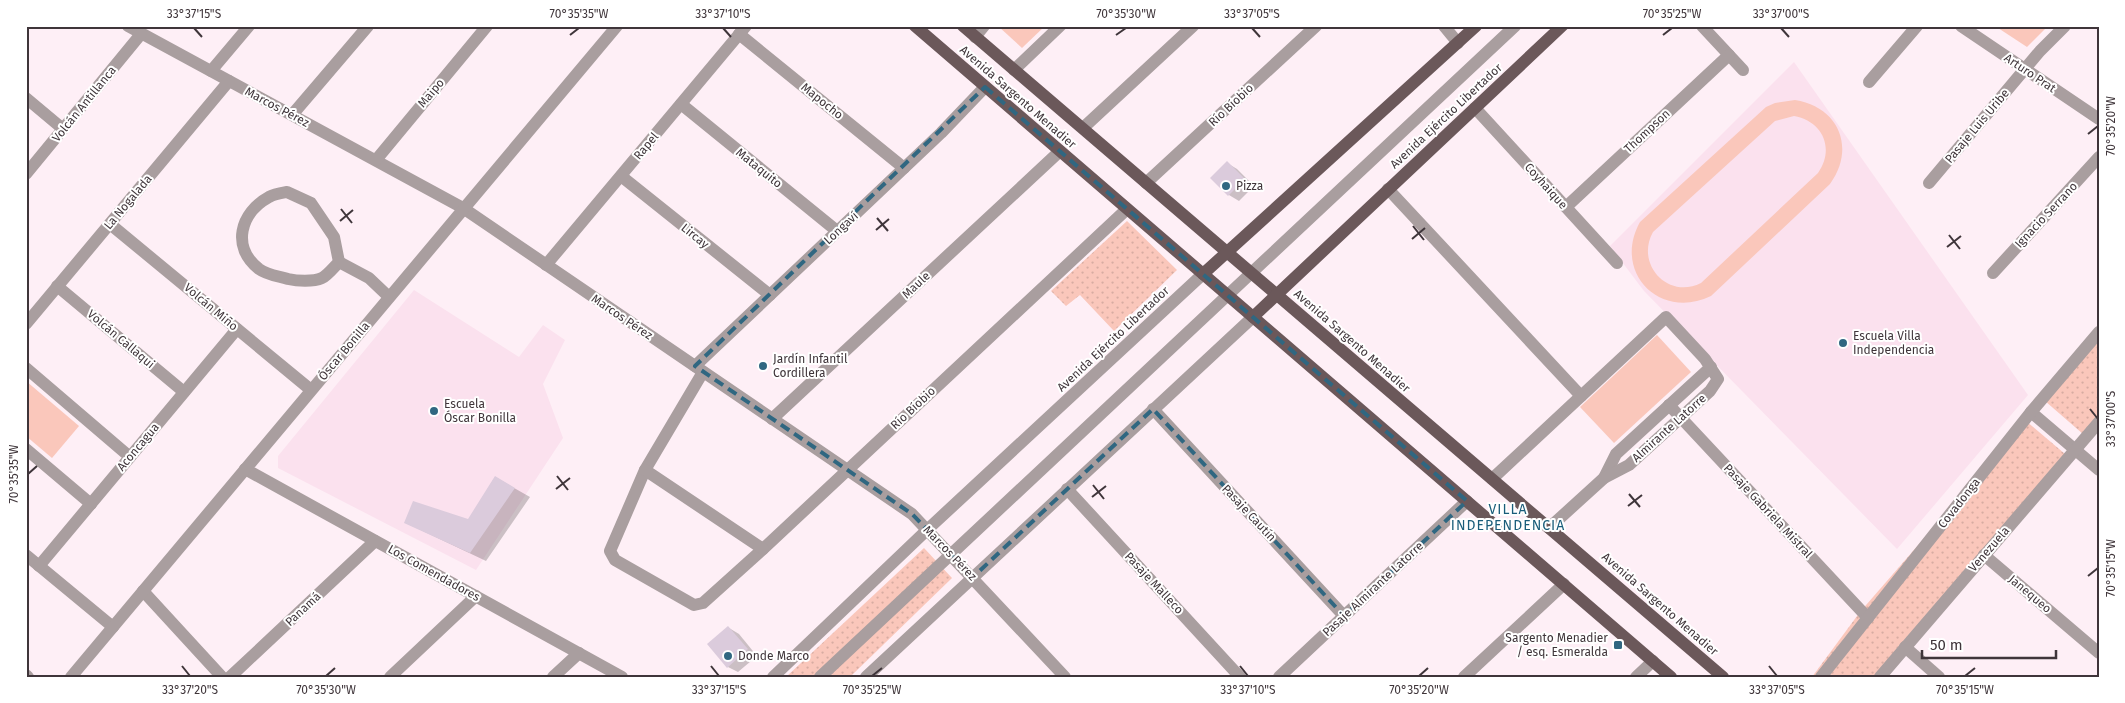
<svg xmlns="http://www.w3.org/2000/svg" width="2125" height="703" font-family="'Fira Sans',sans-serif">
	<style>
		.built { fill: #fbe1ee }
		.grass { fill: url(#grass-dots) }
		.green { fill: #fac7bb; fill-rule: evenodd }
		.shadow { fill: #0003 }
		.building { fill: #dbcbdc }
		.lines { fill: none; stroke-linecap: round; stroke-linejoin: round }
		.minor { stroke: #a99e9f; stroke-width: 12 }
		.major { stroke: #6b585a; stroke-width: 12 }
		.marked { fill: none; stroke: #306781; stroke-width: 4; stroke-dasharray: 10 6; stroke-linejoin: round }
		.ticks { fill: none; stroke: #3f353a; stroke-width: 2 }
		.poi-dot { fill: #306781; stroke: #fff; stroke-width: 2 }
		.labels { text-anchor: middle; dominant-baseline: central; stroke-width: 4; stroke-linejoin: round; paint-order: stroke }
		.street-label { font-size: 12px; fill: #3f353a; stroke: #fff }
		.poi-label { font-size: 12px; fill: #3f353a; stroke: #fff; text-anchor: start }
		.neighbourhood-label { font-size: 14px; letter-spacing: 1px; fill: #1a5d7a; stroke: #fff }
		.neatline { fill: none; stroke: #3f353a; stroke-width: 2 }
		.ticks-label { font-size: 12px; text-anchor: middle; fill: #3f353a }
	</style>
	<defs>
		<pattern id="grass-dots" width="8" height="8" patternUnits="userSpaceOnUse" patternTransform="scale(1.25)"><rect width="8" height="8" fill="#fac7bb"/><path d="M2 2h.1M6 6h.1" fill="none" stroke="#d7aca2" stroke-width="1.8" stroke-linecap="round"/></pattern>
	</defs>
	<rect width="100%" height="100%" fill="#feeff6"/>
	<!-- built -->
	<g class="built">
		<polygon points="1794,62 2028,395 1897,549 1644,291 1610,246"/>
		<polygon points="414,290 519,357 543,325 565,340 543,384 563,438 476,570 278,468 278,456"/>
	</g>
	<!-- grass -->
	<g class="grass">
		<polygon points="1127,221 1177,270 1114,331 1080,295 1066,306 1051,291"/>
		<polygon points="2096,343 2099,345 2099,416 2083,434 2045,401"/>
		<polygon points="2026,421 2065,454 1874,677 1812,677 1860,612"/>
		<polygon points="924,548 952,578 850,677 786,677"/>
	</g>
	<!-- green -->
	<g class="green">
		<polygon points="998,26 1045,26 1022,48"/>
		<polygon points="1995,26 2044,26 2046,28 2027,47"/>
		<path d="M1795 100C1839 107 1856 148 1830 184L1711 296C1660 321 1612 272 1640 222L1766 107 1775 103ZM1794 116C1823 121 1835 149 1818 173L1701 283C1668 300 1635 264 1653 232L1775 121Z"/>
		<polygon points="1657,335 1691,372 1614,443 1580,407"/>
		<polygon points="26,381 79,426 52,458 26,436"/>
	</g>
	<!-- shadow -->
	<g class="shadow">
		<polygon points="1227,163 1237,169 1254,186 1239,201 1229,195 1212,178"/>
		<polygon points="495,477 530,497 486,561 406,523 468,521"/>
		<polygon points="729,628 739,634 757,656 738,672 728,667"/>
	</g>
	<!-- building -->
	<g class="building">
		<polygon points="1227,161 1245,179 1228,196 1210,178"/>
		<polygon points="495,476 515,488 470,553 404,523 413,501 468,519"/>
		<polygon points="728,626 748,649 727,668 707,644"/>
	</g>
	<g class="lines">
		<!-- minor -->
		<g class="minor">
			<polyline points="128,26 463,208 912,514 1065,677"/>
			<polyline points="1444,26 1458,43"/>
			<polyline points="1702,26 1743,70"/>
			<polyline points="1961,26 2099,119"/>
			<polyline points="739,34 904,168"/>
			<polyline points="975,37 984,26"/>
			<polyline points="1014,70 1060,26"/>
			<polyline points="211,71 249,26"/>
			<polyline points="1869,82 1917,26"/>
			<polyline points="26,98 63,129"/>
			<polyline points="681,104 837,231"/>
			<polyline points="1475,108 1617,263"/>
			<polyline points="292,115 368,26"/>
			<polyline points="1083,128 1193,26"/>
			<polyline points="376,160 487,26"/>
			<polyline points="26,174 141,34"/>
			<polyline points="621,176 770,295"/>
			<polyline points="1146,183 1316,26"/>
			<polyline points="1929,183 2040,51 2065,26"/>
			<polyline points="1388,189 1581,396"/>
			<path d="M287 192 311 203 334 237 339 262C334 267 328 275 322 278 313 282 297 281 288 279 278 276 267 275 259 269 231 247 240 213 269 197 274 194 281 193 287 192Z"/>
			<polyline points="1566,207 1729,55"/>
			<polyline points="110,224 311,390"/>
			<polyline points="339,262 369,278 389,297"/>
			<polyline points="546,265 746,26"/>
			<polyline points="1993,273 2099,157"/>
			<polyline points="57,286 184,392"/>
			<polyline points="26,324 229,81"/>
			<polyline points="695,366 941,133 985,87"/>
			<polyline points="26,368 130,457"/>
			<polyline points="703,372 645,470 610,551 615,560 694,605 703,603 763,549 1127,209"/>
			<polyline points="1669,405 1868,618"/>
			<polyline points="1153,409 1344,616"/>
			<polyline points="2031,412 2099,470"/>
			<polyline points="772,419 1060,151"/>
			<polyline points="26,449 91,504"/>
			<polyline points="245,469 622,677"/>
			<polyline points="645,470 763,549"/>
			<polyline points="1604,478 1616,454 1711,367"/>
			<polyline points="1492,479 1666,317 1705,359 1718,379 1710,391 1629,465 1604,478 1549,528"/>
			<polyline points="1067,489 1240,677"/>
			<polyline points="26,555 113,627"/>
			<polyline points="1984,555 2099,653"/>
			<polyline points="39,566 237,329"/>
			<polyline points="143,591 222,677"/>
			<polyline points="1905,647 1939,677"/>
			<polyline points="26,675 28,677"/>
			<polyline points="71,677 617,26"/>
			<polyline points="230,677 375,541"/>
			<polyline points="390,677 476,596"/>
			<polyline points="553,677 579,653"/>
			<polyline points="773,677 928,529 1203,274"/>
			<polyline points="820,677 1515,26"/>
			<polyline points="866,677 1253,317"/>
			<polyline points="1279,677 1467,501"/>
			<polyline points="1464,677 1564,584"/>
			<polyline points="1636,677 1653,661"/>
			<polyline points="1821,677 2031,412 2099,332"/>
			<polyline points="1880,677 2099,422"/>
		</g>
		<!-- major -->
		<g class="major">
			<polyline points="915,26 1671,677"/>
			<polyline points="963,26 1723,677"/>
			<polyline points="1203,274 1476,26"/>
			<polyline points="1253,317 1562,26"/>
		</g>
	</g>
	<!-- marked area -->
	<path class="marked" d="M985 87 1467 501 1344 616 1153 409 973 577 912 514 695 366Z"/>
	<!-- ticks -->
	<path class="ticks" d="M194 28 202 37M723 28 731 37M1252 28 1260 37M1781 28 1789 37M570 35 579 28M1116 35 1126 28M1663 35 1672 28M2088 134 2098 126M341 209 352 223M877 218 888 231M340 221 353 210M1413 226 1424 240M876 230 889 219M1949 235 1960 249M1412 239 1425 228M1947 247 1961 236M2090 409 2098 419M28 474 37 466M557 476 568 490M1093 485 1104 499M556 489 570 478M1629 494 1640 507M1092 497 1106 486M1628 506 1642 495M2088 576 2098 568M182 666 190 676M711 666 719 676M1240 666 1248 676M1769 666 1777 676M326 676 335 668M872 676 882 668M1419 676 1428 668M1965 676 1975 668"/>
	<!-- markers -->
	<g class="poi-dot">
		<circle cx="1226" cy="186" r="5"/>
		<circle cx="1843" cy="343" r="5"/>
		<circle cx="763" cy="366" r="5"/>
		<circle cx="434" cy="411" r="5"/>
		<rect x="1613" y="640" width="10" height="10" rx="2.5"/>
		<circle cx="728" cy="656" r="5"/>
	</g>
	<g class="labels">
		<!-- street labels -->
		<g class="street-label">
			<text transform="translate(2030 73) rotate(34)">Arturo Prat</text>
			<text transform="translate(431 93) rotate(-50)">Maipo</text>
			<text transform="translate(1018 97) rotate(41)">Avenida Sargento Menadier</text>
			<text transform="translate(822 101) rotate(39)">Mapocho</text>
			<text transform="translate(84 104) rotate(-51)">Volcán Antillanca</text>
			<text transform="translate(1231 105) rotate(-43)">Río Bíobio</text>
			<text transform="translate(277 107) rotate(28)">Marcos Pérez</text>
			<text transform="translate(1446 116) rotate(-43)">Avenida Ejército Libertador</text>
			<text transform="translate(1977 126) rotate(-50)">Pasaje Luis Uribe</text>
			<text transform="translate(1647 131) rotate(-43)">Thompson</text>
			<text transform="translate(646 146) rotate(-50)">Rapel</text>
			<text transform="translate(759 168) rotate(39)">Mataquito</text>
			<text transform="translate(1546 186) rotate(48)">Coyhaique</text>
			<text transform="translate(128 202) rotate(-50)">La Nogalada</text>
			<text transform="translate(2046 215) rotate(-47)">Ignacio Serrano</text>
			<text transform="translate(841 228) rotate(-43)">Longaví</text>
			<text transform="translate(695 236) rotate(39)">Lircay</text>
			<text transform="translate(916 285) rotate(-43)">Maule</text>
			<text transform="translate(211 307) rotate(40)">Volcán Miño</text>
			<text transform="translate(622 317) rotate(34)">Marcos Pérez</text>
			<text transform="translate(121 339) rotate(40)">Volcán Callaqui</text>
			<text transform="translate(1113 339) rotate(-43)">Avenida Ejército Libertador</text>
			<text transform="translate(1352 341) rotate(41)">Avenida Sargento Menadier</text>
			<text transform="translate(344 351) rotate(-50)">Óscar Bonilla</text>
			<text transform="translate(913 408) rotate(-43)">Río Bíobio</text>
			<text transform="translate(1669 428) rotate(-42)">Almirante Latorre</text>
			<text transform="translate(138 447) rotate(-50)">Aconcagua</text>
			<text transform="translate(1959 503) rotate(-52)">Covadonga</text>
			<text transform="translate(1768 511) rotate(47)">Pasaje Gabriela Mistral</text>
			<text transform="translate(1249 513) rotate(47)">Pasaje Cautín</text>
			<text transform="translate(1989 549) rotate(-49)">Venezuela</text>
			<text transform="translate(950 553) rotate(46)">Marcos Pérez</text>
			<text transform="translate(434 573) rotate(29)">Los Comendadores</text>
			<text transform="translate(1154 583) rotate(47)">Pasaje Malleco</text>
			<text transform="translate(1373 589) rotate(-43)">Pasaje Almirante Latorre</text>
			<text transform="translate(2030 594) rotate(40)">Janequeo</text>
			<text transform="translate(1660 604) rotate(41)">Avenida Sargento Menadier</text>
			<text transform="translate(303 609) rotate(-43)">Panamá</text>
		</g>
		<!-- poi labels -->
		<g class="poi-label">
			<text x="1236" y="186">Pizza</text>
			<text x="1853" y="336">Escuela Villa<tspan x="1853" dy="14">Independencia</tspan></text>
			<text x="773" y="359">Jardín Infantil<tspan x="773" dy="14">Cordillera</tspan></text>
			<text x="444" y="404">Escuela<tspan x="444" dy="14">Óscar Bonilla</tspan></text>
			<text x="1608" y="638" text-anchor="end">Sargento Menadier<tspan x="1608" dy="14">/ esq. Esmeralda</tspan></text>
			<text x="738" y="656">Donde Marco</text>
		</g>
		<!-- neighbourhood labels -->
		<g class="neighbourhood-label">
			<text x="1508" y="509">VILLA<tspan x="1508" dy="16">INDEPENDENCIA</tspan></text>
		</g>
	</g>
	<!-- border -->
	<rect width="2125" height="703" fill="none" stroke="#ffffff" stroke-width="55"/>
	<!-- scale -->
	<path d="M1922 650v8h134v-8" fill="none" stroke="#3f353a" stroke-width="2.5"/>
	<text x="1930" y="650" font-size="15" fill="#3f353a" stroke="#ffffff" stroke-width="4" paint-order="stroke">50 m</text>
	<rect x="28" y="28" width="2070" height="648" class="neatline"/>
	<g class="ticks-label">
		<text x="194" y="18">33°37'15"S</text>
		<text x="579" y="18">70°35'35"W</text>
		<text x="723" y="18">33°37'10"S</text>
		<text x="1126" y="18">70°35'30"W</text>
		<text x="1252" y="18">33°37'05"S</text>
		<text x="1672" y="18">70°35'25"W</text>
		<text x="1781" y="18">33°37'00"S</text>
		<text transform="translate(2111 126) rotate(-90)" y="4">70°35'20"W</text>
		<text transform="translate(2111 419) rotate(-90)" y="4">33°37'00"S</text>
		<text transform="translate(14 474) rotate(-90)" y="4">70°35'35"W</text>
		<text transform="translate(2111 568) rotate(-90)" y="4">70°35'15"W</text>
		<text x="190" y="694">33°37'20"S</text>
		<text x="326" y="694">70°35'30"W</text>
		<text x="719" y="694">33°37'15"S</text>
		<text x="872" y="694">70°35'25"W</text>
		<text x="1248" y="694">33°37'10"S</text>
		<text x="1419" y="694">70°35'20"W</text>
		<text x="1777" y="694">33°37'05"S</text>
		<text x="1965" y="694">70°35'15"W</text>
	</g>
</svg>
